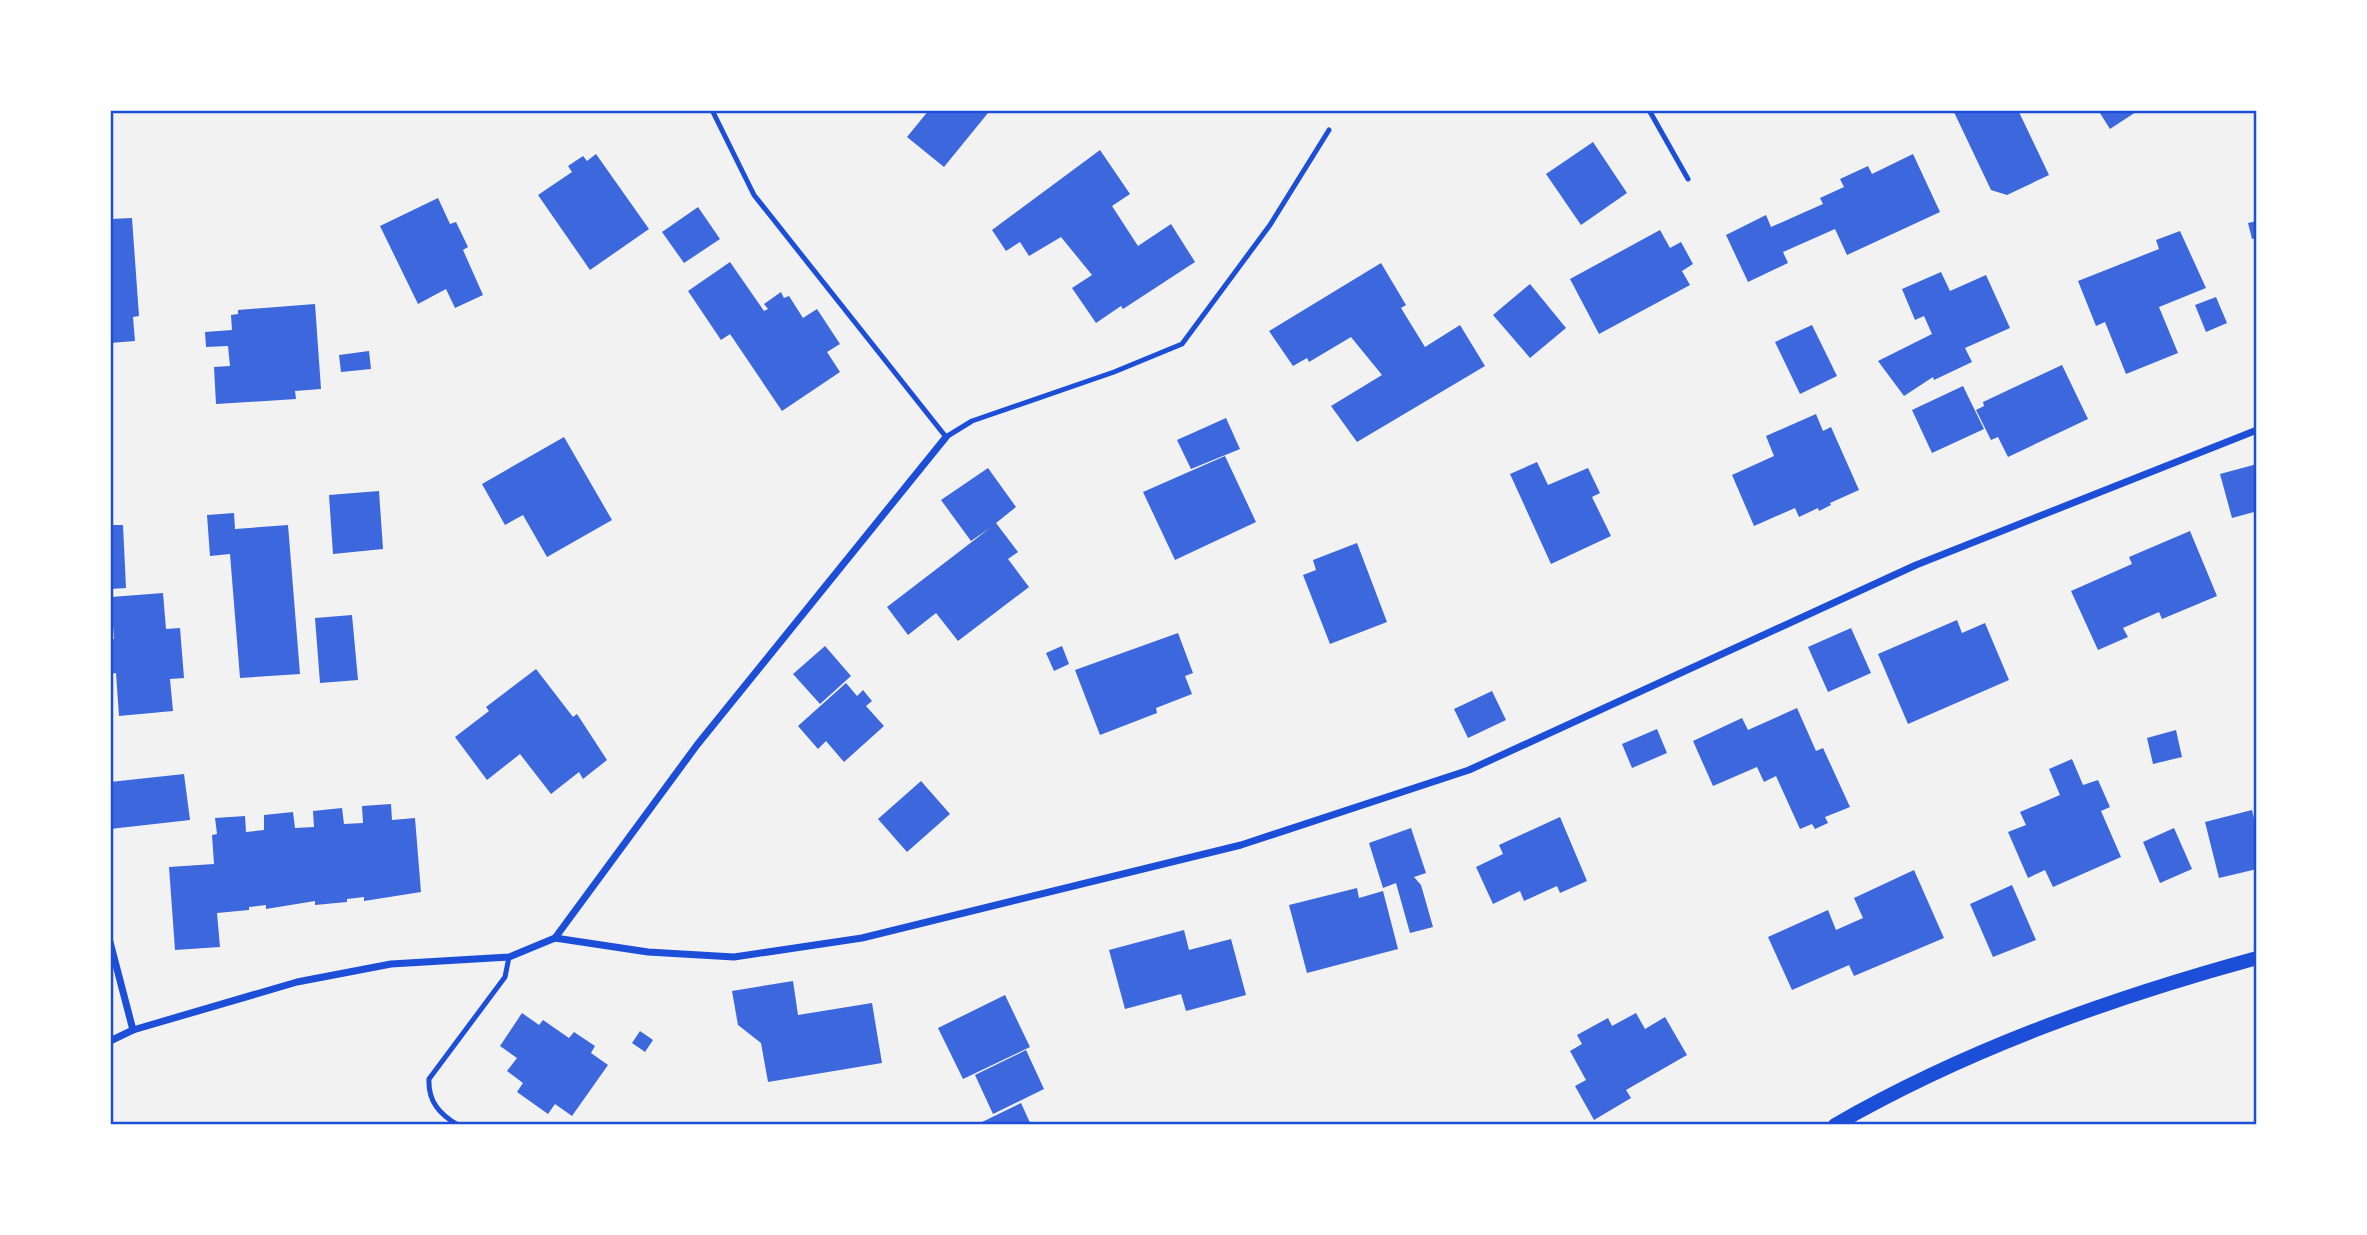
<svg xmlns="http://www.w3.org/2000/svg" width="2367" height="1235" font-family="Barlow,sans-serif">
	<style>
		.building { fill: #3d67dc }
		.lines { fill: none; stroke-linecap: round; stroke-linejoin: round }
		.service { stroke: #1d4ed8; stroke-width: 5 }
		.minor { stroke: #1d4ed8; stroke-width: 7 }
		.secondary { stroke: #1d4ed8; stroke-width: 14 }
		.neatline { fill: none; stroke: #1d4ed8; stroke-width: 2.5 }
	</style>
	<rect width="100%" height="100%" fill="#f2f2f2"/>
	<!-- building -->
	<g class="building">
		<polygon points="929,110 984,110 988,113 944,167 907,137"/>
		<polygon points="1953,110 2018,110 2049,175 2007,195 1991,190"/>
		<polygon points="2098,110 2139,110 2110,129"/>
		<polygon points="1593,142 1627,193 1581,225 1546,174"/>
		<polygon points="1100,150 1130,194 1112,206 1138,246 1171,224 1195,262 1123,309 1121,306 1096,323 1072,288 1092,275 1061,237 1029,256 1020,242 1006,251 992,230"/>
		<polygon points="596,154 649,229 590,270 538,195 572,172 568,166 583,156 587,161"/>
		<polygon points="1913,154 1940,212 1847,255 1835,229 1783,252 1788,263 1748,282 1726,235 1766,215 1771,227 1823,204 1820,198 1844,187 1840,179 1868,166 1872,174"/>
		<polygon points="438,198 450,224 456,222 468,247 463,250 483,295 455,308 446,289 418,304 380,226"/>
		<polygon points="698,207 720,239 684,263 662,232"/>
		<polygon points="132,218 139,316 133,317 135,341 110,343 110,219"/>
		<polygon points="2257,221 2257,238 2252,239 2248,223"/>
		<polygon points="1660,230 1670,248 1681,242 1693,264 1682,271 1690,285 1599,334 1570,279"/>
		<polygon points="2180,231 2206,288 2159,307 2178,353 2126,374 2105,322 2096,326 2078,281 2159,249 2156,240"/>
		<polygon points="730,262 764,311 768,309 764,304 781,292 784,298 789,296 803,318 817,309 840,344 827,352 840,372 782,411 730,334 721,340 688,291"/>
		<polygon points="1381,263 1406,305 1401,308 1425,347 1460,325 1485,366 1357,442 1331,406 1382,375 1351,337 1309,362 1307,358 1293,366 1269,331"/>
		<polygon points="1941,272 1950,291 1986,275 2010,328 1965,348 1972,362 1934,380 1933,377 1904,396 1878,361 1932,334 1924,316 1915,320 1902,289"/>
		<polygon points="1530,284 1566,328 1530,358 1493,315"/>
		<polygon points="2216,297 2227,323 2206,332 2195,305"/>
		<polygon points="315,304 321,389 295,391 296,399 216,404 214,367 230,366 228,346 206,347 205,332 232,330 231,315 238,314 238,310"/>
		<polygon points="1812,325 1837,376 1800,394 1775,342"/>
		<polygon points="369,351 371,369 341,372 339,355"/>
		<polygon points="2062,365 2088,419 2008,457 1998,437 1991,440 1976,410 1984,406 1983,402"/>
		<polygon points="1963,386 1984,429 1932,453 1912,410"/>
		<polygon points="1816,414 1823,431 1831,427 1859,490 1830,503 1831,505 1819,511 1818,508 1799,517 1795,508 1754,526 1732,475 1774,456 1766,436"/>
		<polygon points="1226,418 1240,449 1191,469 1177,440"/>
		<polygon points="564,437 612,520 547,557 523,515 505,525 482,484"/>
		<polygon points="1225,456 1256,522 1175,560 1143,492"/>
		<polygon points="1537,462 1548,485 1588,468 1600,493 1592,497 1611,536 1551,564 1510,474"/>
		<polygon points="2257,464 2257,518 2254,512 2232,518 2220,474"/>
		<polygon points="988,468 1016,507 996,523 1018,552 1008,559 1029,587 958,641 936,613 908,635 887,607 990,528 971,541 941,500"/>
		<polygon points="379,491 383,549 333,554 329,495"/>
		<polygon points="234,513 235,529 288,525 300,674 240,678 230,554 210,556 207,515"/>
		<polygon points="110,525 123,525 126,588 110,589"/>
		<polygon points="2190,531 2217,596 2162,619 2159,612 2123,628 2128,637 2098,650 2071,591 2132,564 2129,557"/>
		<polygon points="1357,543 1387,622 1330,644 1303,575 1316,570 1313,560"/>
		<polygon points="163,593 166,629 180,628 184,678 170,679 173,711 119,716 116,673 110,674 110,640 114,639 111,597"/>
		<polygon points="352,615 358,680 320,683 315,618"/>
		<polygon points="1957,620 1962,633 1985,623 2009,680 1908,724 1878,654"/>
		<polygon points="1851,628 1871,673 1828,692 1808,647"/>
		<polygon points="1178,633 1193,673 1185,676 1192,694 1156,708 1157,713 1100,735 1075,670"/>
		<polygon points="825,646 851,676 820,704 793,674"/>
		<polygon points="1062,646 1069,664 1054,671 1046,653"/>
		<polygon points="536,669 573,717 577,714 607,760 583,779 579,772 551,794 520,754 487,780 455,737 489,711 486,707"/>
		<polygon points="846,683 857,696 863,690 872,701 866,706 884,726 844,762 826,741 818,749 798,726"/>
		<polygon points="1492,691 1506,720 1468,738 1454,709"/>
		<polygon points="1797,708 1816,751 1823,748 1850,807 1825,817 1828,823 1815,829 1812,824 1800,829 1776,776 1764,782 1757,767 1713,786 1693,741 1742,718 1748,730"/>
		<polygon points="1657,729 1667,753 1632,768 1622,744"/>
		<polygon points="2176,730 2182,757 2153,764 2147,738"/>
		<polygon points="2072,759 2083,785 2098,780 2110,807 2101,811 2121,857 2053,887 2045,870 2028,878 2008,832 2026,825 2020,812 2060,795 2049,769"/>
		<polygon points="184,774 190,820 110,829 110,782"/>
		<polygon points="921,781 950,814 907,852 878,819"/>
		<polygon points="391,804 392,820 415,818 421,892 364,901 364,897 347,899 347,902 315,905 315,901 266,909 266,905 249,907 249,910 217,913 220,947 175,950 169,867 214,864 212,835 217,834 215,818 245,816 246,832 264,830 264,815 293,812 295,828 314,827 313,811 342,808 344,824 363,823 362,806"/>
		<polygon points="2252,810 2257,831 2257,869 2219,878 2205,822"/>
		<polygon points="1560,817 1587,881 1560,893 1557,886 1524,901 1520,891 1493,904 1476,867 1503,854 1499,845"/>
		<polygon points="1411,828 1426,873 1414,877 1421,885 1433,927 1410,933 1396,883 1383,888 1369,843"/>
		<polygon points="2174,828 2192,869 2160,883 2143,842"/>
		<polygon points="1914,870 1944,938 1854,976 1849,965 1792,990 1768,937 1828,910 1836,930 1863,918 1854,898"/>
		<polygon points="2012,885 2036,940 1993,957 1970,904"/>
		<polygon points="1357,888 1359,898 1383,891 1398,949 1307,973 1289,905"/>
		<polygon points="1184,930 1189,950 1231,939 1246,995 1186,1011 1181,994 1125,1009 1109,950"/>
		<polygon points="793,981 798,1015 872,1003 882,1063 768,1082 761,1043 738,1025 732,991"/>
		<polygon points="1005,995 1030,1047 963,1079 938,1028"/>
		<polygon points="522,1013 539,1025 543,1020 569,1038 574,1032 595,1046 591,1053 608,1065 572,1116 555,1104 548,1114 517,1092 523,1083 507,1071 517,1058 500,1046"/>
		<polygon points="1636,1013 1645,1029 1665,1017 1687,1055 1626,1090 1631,1098 1594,1120 1575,1086 1586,1080 1570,1051 1582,1044 1577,1035 1608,1018 1612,1026"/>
		<polygon points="640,1031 653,1040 645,1052 632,1043"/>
		<polygon points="1026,1050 1044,1089 993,1114 975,1075"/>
		<polygon points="1021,1103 1031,1125 976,1125"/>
	</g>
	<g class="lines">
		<!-- service -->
		<g class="service">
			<polyline points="712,110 754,195 946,437 972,421 1114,372 1182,344 1270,225 1329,130"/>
			<polyline points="1649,110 1688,179"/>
			<path d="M458 1125C439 1114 428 1101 429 1079L505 977 509 957"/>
		</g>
		<!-- minor -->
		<g class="minor">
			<polyline points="555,938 697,745 946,437"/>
			<polyline points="110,942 133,1030"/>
			<polyline points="110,1041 133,1030 297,982 391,964 509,957 555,938 648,952 734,957 862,938 1241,845 1469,770 1916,565 2257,430"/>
		</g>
		<!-- secondary -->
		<path class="secondary" d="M1835 1125C1967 1049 2111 998 2257 958"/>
	</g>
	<!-- border -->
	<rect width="2367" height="1235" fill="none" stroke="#ffffff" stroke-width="224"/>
	<rect x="112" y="112" width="2143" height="1011" class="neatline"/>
</svg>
